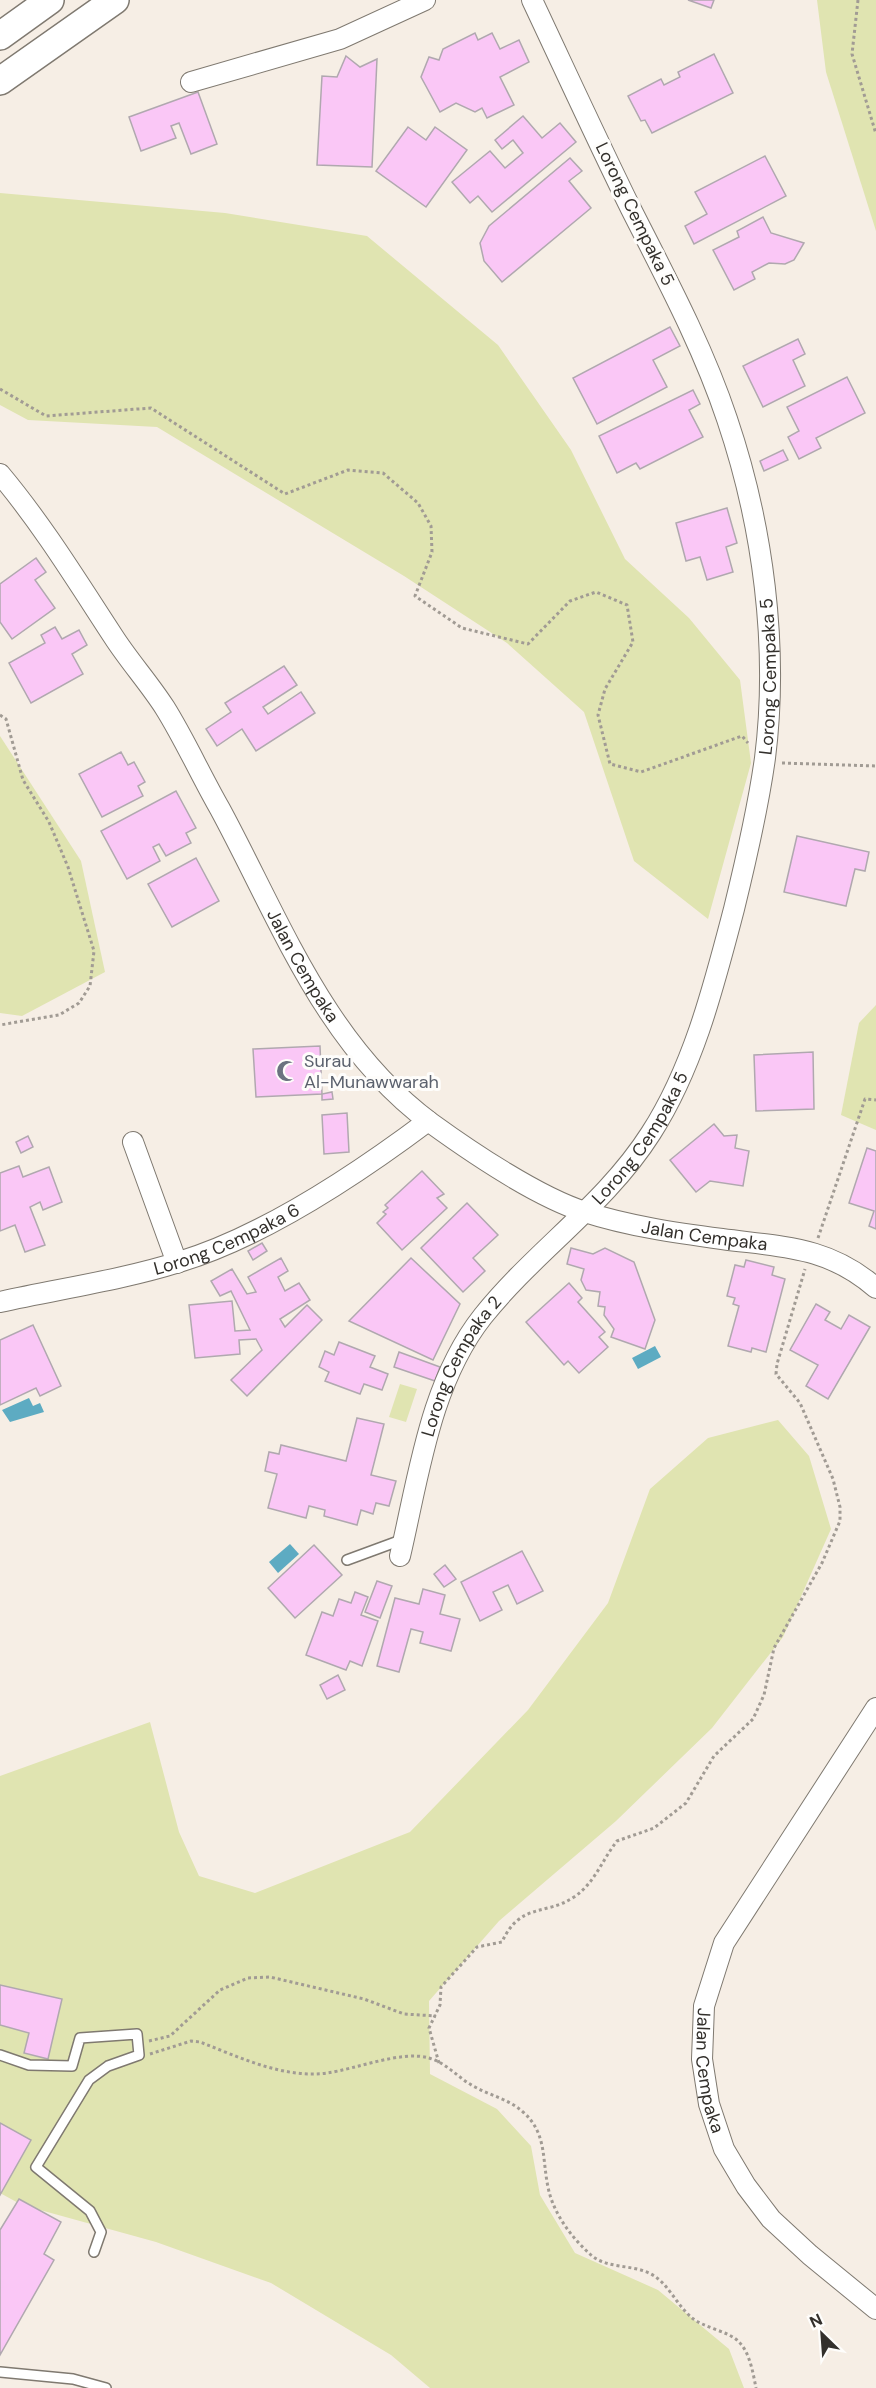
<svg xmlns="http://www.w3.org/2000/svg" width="876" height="2388" font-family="'DM Sans',sans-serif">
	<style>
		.green { fill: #e0e4b1 }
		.water { fill: #5dabc2 }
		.building { fill: #fac7f6; stroke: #b0a8af; stroke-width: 1.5 }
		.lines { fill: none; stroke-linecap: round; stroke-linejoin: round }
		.service-casing { stroke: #7f7970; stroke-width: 12 }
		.minor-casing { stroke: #7f7970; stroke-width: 22 }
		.secondary-casing { stroke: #7f7970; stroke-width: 30 }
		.path { stroke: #a19b94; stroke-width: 3; stroke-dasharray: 3 3; stroke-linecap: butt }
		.service { stroke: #fff; stroke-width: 9 }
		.minor { stroke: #fff; stroke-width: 20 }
		.secondary { stroke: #fff; stroke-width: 27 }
		.labels { text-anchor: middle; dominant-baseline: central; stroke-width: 6; stroke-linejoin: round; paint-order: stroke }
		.street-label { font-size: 18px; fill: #33302c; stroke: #fefdfb }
		.worship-label { font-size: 18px; fill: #5b616d; stroke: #fefdfb; text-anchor: start }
	</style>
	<rect width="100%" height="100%" fill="#f6eee5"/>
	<!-- green -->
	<g class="green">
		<polygon points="817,0 876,0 876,231 826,72"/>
		<polygon points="0,193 225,213 367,236 498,345 571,450 625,559 689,618 740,680 751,763 708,919 634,861 584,712 507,643 404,576 157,427 28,420 0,405"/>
		<polygon points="0,736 81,861 105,972 22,1016 0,1013"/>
		<polygon points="876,1005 876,1130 841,1115 859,1023"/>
		<polygon points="400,1384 417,1389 406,1422 389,1417"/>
		<polygon points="778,1420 809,1456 831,1529 783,1637 712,1728 616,1821 499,1921 429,2001 430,2074 497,2109 531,2146 540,2195 575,2253 658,2290 729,2349 744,2388 430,2388 391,2355 271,2283 156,2242 22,2205 0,2193 0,1776 150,1722 179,1832 199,1876 255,1893 410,1832 528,1710 608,1603 650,1489 708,1438"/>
	</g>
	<!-- water -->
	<g class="water">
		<polygon points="655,1346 661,1357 638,1369 632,1358"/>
		<polygon points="29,1398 33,1406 40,1403 44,1412 10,1422 2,1410"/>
		<polygon points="290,1544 299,1554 278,1573 269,1562"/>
	</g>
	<!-- building -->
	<g class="building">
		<polygon points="688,0 714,0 711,8"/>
		<polygon points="475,33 478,40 492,33 500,49 519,40 529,62 500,77 514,105 487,118 482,108 475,112 456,103 440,112 421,77 429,57 439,60 443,49"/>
		<polygon points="714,54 733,93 652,133 645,120 641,121 628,96 661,79 664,85 680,77 678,72"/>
		<polygon points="346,56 360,67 377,59 372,167 317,165 322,76 337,77"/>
		<polygon points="198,92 217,144 191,154 179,123 171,126 176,138 141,151 129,117"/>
		<polygon points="523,116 542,138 560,123 576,142 492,212 478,196 470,203 452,182 490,151 505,168 523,153 513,140 502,149 495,140"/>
		<polygon points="408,127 426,140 435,127 467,150 426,207 376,171"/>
		<polygon points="765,156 786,196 694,244 685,226 707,214 695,192"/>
		<polygon points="570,158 582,171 569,181 591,208 502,282 484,261 480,243 489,226"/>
		<polygon points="763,217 771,233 804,243 794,260 785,264 769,263 752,272 755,279 734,290 713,250 739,237 737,231"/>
		<polygon points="670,327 680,346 653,360 667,387 597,424 573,378"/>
		<polygon points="798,339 805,354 793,360 805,386 763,407 743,366"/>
		<polygon points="847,377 865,413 816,438 821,448 799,459 788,437 799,431 787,407"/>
		<polygon points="693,390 700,404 689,410 703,437 640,469 636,463 617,473 599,436"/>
		<polygon points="783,450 788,460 764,471 760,461"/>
		<polygon points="727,508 737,543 726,547 733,572 707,580 700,557 686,561 676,523"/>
		<polygon points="36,558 46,572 35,580 55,608 12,639 0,622 0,584"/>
		<polygon points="55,627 62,639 79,630 87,645 72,654 83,674 31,703 9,663 45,643 41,635"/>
		<polygon points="284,666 297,685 263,707 268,714 301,692 315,713 256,751 242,729 217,746 206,729 231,712 225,703"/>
		<polygon points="121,752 128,765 134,762 145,782 138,786 143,796 102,817 79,774"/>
		<polygon points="176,791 196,828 186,833 191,843 166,856 159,844 153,847 160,861 127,879 101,831"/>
		<polygon points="797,836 869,852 865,871 855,869 846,906 784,892"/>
		<polygon points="196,858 219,901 172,927 148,884"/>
		<polygon points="320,1046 322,1094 256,1097 253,1049"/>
		<polygon points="813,1052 814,1109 756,1111 754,1055"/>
		<polygon points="332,1092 333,1099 322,1100 322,1094"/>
		<polygon points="347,1113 349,1152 324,1154 322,1115"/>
		<polygon points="714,1124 724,1136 737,1135 735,1148 749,1151 743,1186 710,1181 696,1192 670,1160"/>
		<polygon points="28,1136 33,1147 21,1153 16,1142"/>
		<polygon points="867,1148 876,1151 876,1229 869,1226 874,1211 849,1203"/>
		<polygon points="19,1166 23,1177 49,1167 62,1202 43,1210 40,1202 30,1207 45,1245 25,1252 15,1225 0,1231 0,1173"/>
		<polygon points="422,1171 444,1194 437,1198 447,1208 402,1250 377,1223 386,1214 383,1212 388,1208 385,1205"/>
		<polygon points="467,1203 498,1235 473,1258 485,1271 463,1292 421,1248"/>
		<polygon points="262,1243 267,1251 253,1260 248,1251"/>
		<polygon points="571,1248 593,1254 605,1248 634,1262 655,1320 645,1349 611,1337 614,1329 604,1315 605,1307 598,1306 600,1292 586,1290 581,1280 584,1269 567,1264"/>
		<polygon points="281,1258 288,1271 278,1277 285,1291 299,1283 310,1300 280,1319 285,1327 307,1305 322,1320 247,1396 231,1380 262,1350 256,1339 239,1340 240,1354 195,1358 189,1305 232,1301 235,1331 250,1330 231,1291 220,1296 211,1281 232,1269 247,1294 256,1292 248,1277"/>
		<polygon points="411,1258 460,1304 433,1360 349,1321"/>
		<polygon points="746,1260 774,1267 772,1275 785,1279 766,1352 752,1348 751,1352 728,1346 739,1306 733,1304 735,1298 727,1296 735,1265 744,1267"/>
		<polygon points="569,1283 582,1298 578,1302 605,1332 599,1337 608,1347 579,1373 568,1361 564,1365 526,1322"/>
		<polygon points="816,1304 830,1312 825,1320 841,1329 849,1315 870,1327 828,1399 806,1386 818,1365 790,1350"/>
		<polygon points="33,1325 61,1386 40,1396 36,1388 0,1405 0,1340"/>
		<polygon points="339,1342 375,1356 370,1367 388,1374 382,1390 364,1384 360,1394 325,1381 329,1372 319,1367 325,1351 334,1355"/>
		<polygon points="399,1352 440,1367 435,1381 394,1367"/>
		<polygon points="357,1418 384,1424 371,1475 396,1481 389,1506 376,1503 373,1514 361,1510 357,1525 324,1516 325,1510 309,1506 306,1518 268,1508 277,1474 265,1471 269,1452 279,1454 281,1445 346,1461"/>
		<polygon points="314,1545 342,1575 295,1618 268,1588"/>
		<polygon points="522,1551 543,1591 517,1604 508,1585 493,1592 502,1610 480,1621 461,1582"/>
		<polygon points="445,1565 456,1579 444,1587 434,1574"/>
		<polygon points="377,1581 392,1586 380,1618 365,1612"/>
		<polygon points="423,1589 445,1595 440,1614 460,1619 451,1651 420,1643 423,1632 411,1629 399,1672 377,1666 395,1598 419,1604"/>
		<polygon points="355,1592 368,1597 361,1615 378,1621 362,1666 350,1661 346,1670 306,1655 322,1612 333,1616 339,1599 351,1603"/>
		<polygon points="338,1675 345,1690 327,1699 320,1685"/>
		<polygon points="0,1985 62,1999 48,2059 24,2053 29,2033 0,2025"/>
		<polygon points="0,2123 31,2140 0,2195"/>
		<polygon points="19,2199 61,2222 44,2254 54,2260 0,2355 0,2230"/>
	</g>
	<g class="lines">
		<defs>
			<g id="service">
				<polyline points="347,1560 404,1539"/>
				<polyline points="0,2055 29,2065 72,2066 80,2038 137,2034 139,2055 108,2066 89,2080 36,2167 90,2211 101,2232 94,2252"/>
				<polyline points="0,2372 73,2379 106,2388"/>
			</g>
			<g id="minor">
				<polyline points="191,82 340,39 425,0"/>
				<path id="s1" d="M0 474C42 524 77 581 113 636 129 661 149 683 165 708 185 740 201 776 220 809 280 920 325 1045 431 1123 471 1152 538 1197 585 1212 628 1226 677 1233 722 1239 782 1247 828 1246 876 1288"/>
				<polyline points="133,1142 177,1263"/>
				<path id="s2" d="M0 1302C58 1289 122 1280 179 1262 265 1236 356 1175 428 1121"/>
				<path id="s3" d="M400 1556C419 1475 430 1383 483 1316 535 1251 606 1204 651 1133 694 1066 714 985 734 909 746 860 758 809 765 758 779 647 763 525 727 419 703 347 666 278 631 209 597 140 565 70 532 0"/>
				<path id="s4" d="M876 1708 724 1943 704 2006 702 2059 709 2104 724 2149 746 2186 771 2219 810 2255 876 2309"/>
			</g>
			<g id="secondary">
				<polyline points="0,36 50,0"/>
				<polyline points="0,81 115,0"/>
			</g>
		</defs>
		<!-- service casing -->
		<use href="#service" class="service-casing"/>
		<!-- minor casing -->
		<use href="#minor" class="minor-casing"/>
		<!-- secondary casing -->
		<use href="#secondary" class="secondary-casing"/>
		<!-- path -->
		<g class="path">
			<polyline points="858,0 852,54 876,134"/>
			<polyline points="0,389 46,416 151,408 285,494 348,470 383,473 418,503 431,526 432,552 415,596 462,628 528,644 570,601 596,592 627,605 633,642 605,689 598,715 610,764 641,772 742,736 748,743"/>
			<polyline points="0,715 6,719 23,780 49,822 68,867 94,951 90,986 79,1003 59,1015 0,1025"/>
			<polyline points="782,763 876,766"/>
			<polyline points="818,1238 865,1099 876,1100"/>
			<polyline points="149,2041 170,2036 220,1990 248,1978 270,1977 364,1999 404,2014 436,2016"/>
			<path d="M150 2054 191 2041 200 2042C239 2057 284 2079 327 2073 356 2069 402 2050 429 2058 447 2063 459 2079 475 2087 491 2096 509 2099 523 2112 547 2133 542 2159 548 2187 553 2213 571 2237 591 2255 607 2269 632 2264 651 2274 668 2283 676 2304 691 2317 703 2328 729 2331 739 2342 750 2353 753 2373 756 2388"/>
			<path d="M439 2063 429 2028 440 2005 441 1987 477 1947 502 1942C520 1902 546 1916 574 1897 595 1883 602 1860 617 1841L654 1828 686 1803 714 1756 753 1719 764 1695 774 1648 822 1563 840 1521V1507L833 1479 800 1403 776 1374 777 1364 805 1269"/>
		</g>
		<!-- service -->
		<use href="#service" class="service"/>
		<!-- minor -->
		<use href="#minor" class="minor"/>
		<!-- secondary -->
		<use href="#secondary" class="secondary"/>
	</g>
	<!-- icons -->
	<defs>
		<symbol id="mosque-bare" viewBox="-9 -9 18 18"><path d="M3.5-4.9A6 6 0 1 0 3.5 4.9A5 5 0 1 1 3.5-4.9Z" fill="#6b7280" stroke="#fefdfb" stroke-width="2.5" paint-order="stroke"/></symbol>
	</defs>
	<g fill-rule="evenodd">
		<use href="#mosque-bare" x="272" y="1056" width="30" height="30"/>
	</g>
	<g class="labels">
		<!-- street labels -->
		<g class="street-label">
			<text transform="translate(635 214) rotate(64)">Lorong Cempaka 5</text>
			<text stroke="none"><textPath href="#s3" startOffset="981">Lorong Cempaka 5</textPath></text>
			<text stroke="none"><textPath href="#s1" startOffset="579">Jalan Cempaka</textPath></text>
			<text stroke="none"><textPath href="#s3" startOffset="495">Lorong Cempaka 5</textPath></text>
			<text stroke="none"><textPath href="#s1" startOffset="1084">Jalan Cempaka</textPath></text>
			<text stroke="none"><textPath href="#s2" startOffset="236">Lorong Cempaka 6</textPath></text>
			<text stroke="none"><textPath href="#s3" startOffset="201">Lorong Cempaka 2</textPath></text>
			<text stroke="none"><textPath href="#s4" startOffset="411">Jalan Cempaka</textPath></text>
		</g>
		<!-- worship labels -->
		<g class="worship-label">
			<text x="304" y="1061">Surau<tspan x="304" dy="21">Al-Munawwarah</tspan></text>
		</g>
	</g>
	<!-- north arrow -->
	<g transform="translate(822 2334) rotate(335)" stroke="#fefdfb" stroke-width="4.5" paint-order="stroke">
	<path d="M0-4.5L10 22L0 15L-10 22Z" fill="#33302c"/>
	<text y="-9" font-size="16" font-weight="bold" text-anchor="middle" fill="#33302c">N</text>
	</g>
</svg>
